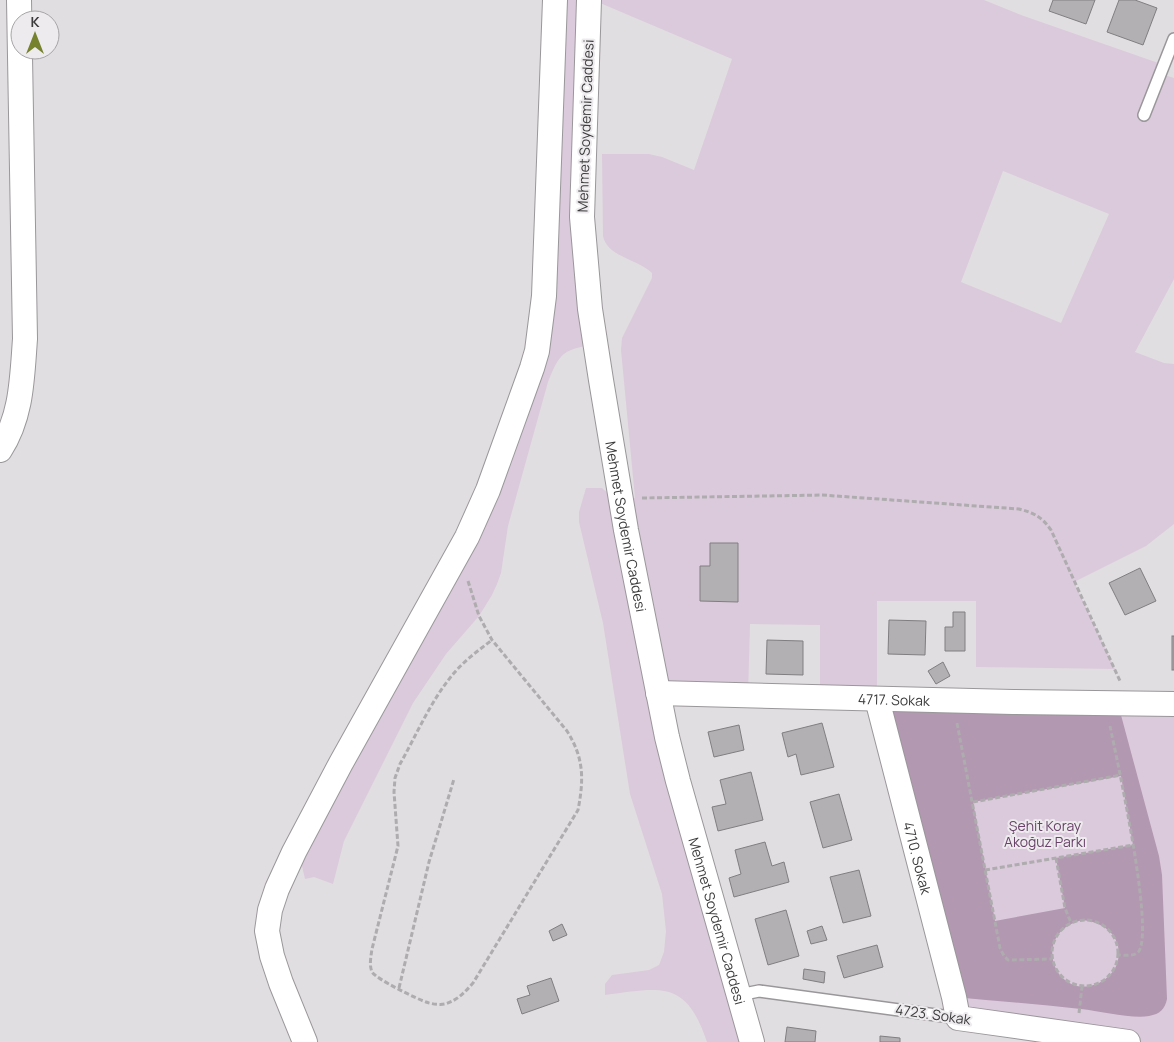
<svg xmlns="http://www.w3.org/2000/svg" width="1174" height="1042" font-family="Manrope,sans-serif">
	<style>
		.green { fill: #dbcadb; fill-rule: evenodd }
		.forest { fill: #b298b1; fill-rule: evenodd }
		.building { fill: #b2b0b2; stroke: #817e81 }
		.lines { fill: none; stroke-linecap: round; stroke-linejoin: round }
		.service-casing { stroke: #9a979a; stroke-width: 14 }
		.minor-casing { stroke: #9a979a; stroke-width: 26 }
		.path { stroke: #aeacae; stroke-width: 3; stroke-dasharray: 5 2.5; stroke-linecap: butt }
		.service { stroke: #fff; stroke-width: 11 }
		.minor { stroke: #fff; stroke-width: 24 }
		.labels { text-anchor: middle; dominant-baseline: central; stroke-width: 4; stroke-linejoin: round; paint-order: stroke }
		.street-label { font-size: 14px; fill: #3d3c3d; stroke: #eeebee }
		.park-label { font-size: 14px; fill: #69436a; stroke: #eeebee }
	</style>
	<rect width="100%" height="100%" fill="#e1dee1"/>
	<!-- green -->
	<g class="green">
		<path d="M555 0H589L595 344C563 350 560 352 548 382L508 526 501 573 497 584 492 595 479 616 446 654 413 703 344 841 333 884 314 877 305 879 302 866 294 852 447 573 532 368Z"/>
		<path d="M593 0H984L1021 15 1164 65 1161 74 1174 78V279L1135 352 1164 363 1174 364V524L1146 546 1074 582 1115 669 976 667V601H877V698L1174 715V1042H1128L958 1018 877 699 820 697V625L750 624 748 695 658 693 752 1042H707C686 979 661 988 605 995V984L612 975 649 970 659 965 664 952 666 931 662 894 630 794 603 623 579 522V512L586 488H602L614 499 621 500 635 498 621 350 622 338 652 278V273C638 259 607 257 603 236L602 154H649L662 157 694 170 732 59ZM1003 171 1109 214 1061 323 961 282Z"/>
	</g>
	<!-- forest -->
	<path class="forest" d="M877 699 1118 704 1159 856 1162 875 1167 999C1165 1009 1160 1014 1149 1016 1132 1019 1100 1011 1081 1009 1038 1004 996 1001 954 997ZM1121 776 1133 845 1056 858 1065 908 995 921 973 802ZM1082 920C1105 922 1125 938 1117 964 1114 972 1107 979 1099 983 1056 1003 1028 934 1082 920Z"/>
	<!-- building -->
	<g class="building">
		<polygon points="1053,0 1095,0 1086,24 1049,11"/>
		<polygon points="1119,0 1135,0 1157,8 1143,45 1107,32"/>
		<polygon points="710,543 738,543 738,602 700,601 700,566 710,566"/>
		<polygon points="1140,568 1156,601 1125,615 1109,583"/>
		<polygon points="953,612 965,612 965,651 945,651 945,627 953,627"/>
		<polygon points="889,620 926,621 925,655 888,654"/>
		<rect x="1172" y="636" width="2" height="34"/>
		<polygon points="767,640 803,641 803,675 766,674"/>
		<polygon points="943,662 950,676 936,684 928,671"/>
		<polygon points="822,723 834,767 801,775 796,754 788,757 782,733"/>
		<polygon points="739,725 744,750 714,757 708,732"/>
		<polygon points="751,772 763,820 718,831 712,807 726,804 720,780"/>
		<polygon points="839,794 852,840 823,848 810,802"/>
		<polygon points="765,842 772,866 784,862 789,882 734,897 729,878 741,874 735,850"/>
		<polygon points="859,870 871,916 843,923 830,877"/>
		<polygon points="786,910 799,956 768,965 755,919"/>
		<polygon points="562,924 567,935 553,941 549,931"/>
		<polygon points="822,926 827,940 811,944 807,931"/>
		<polygon points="877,945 883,967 844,978 837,956"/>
		<polygon points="804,969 825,972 824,983 803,979"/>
		<polygon points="551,978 559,1001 522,1014 517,999 530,995 527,986"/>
		<polygon points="787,1027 816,1031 815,1042 785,1042"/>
		<polygon points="880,1036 900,1038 900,1042 880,1042"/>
	</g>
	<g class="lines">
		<defs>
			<g id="service">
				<polyline points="1144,115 1174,39"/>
				<polyline points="739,995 759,991 958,1018"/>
			</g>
			<g id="minor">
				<path id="s1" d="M589 0 582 217 590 309 601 380 626 530 667 737 678 781 752 1042"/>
				<path d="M0 450C22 416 22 378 25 339L19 0"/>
				<path id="s2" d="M658 693 1013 702 1174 704"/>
				<path id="s3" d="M877 699 954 997 958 1018 1128 1042"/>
				<polyline points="305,1042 281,983 272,956 267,931 270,910 277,889 294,852 341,763 467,537 488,490 532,368 537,351 544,296 555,0"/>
			</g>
		</defs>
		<!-- service casing -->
		<use href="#service" class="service-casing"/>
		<!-- minor casing -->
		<use href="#minor" class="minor-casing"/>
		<!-- path -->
		<g class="path">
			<path d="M642 498 822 495 1019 509C1034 513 1042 517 1051 530L1120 681"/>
			<path d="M468 581 479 616 492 640 567 731C584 758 584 779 578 810L473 983C465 992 458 1000 445 1004 440 1005 431 1004 426 1002 417 999 376 979 372 972 369 965 371 956 372 949L398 846 394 792 395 778 400 764C417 734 431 700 454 673 465 660 479 650 492 640"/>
			<polyline points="957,723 1000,948 1004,956 1008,960 1052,959"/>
			<path d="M1110 726C1117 760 1154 927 1139 951 1135 957 1124 955 1118 955"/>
			<polyline points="973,802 1121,775"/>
			<polyline points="1056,858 1065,908 1071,923"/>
			<polyline points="985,870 1133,845"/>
			<circle cx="1085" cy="953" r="33"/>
			<polyline points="399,988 429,862 454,779"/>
			<polyline points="1079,1013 1082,987"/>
		</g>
		<!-- service -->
		<use href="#service" class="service"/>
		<!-- minor -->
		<use href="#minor" class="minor"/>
	</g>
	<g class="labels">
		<!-- street labels -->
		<g class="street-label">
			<text transform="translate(585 126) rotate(-88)">Mehmet Soydemir Caddesi</text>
			<text stroke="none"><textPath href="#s1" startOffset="530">Mehmet Soydemir Caddesi</textPath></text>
			<text stroke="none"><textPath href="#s2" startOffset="236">4717. Sokak</textPath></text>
			<text stroke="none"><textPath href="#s3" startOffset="164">4710. Sokak</textPath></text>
			<text stroke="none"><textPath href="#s1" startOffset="935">Mehmet Soydemir Caddesi</textPath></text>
			<text transform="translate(933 1014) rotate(8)">4723. Sokak</text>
		</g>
		<!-- park labels -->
		<g class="park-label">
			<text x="1045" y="825">Şehit Koray<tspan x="1045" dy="16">Akoğuz Parkı</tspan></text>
		</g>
	</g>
	<!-- north arrow -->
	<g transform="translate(35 35)"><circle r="24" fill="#eeebee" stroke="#a7a5a7"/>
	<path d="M0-4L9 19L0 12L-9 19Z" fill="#77822f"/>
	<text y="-8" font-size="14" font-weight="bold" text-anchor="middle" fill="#3d3c3d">K</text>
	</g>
</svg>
